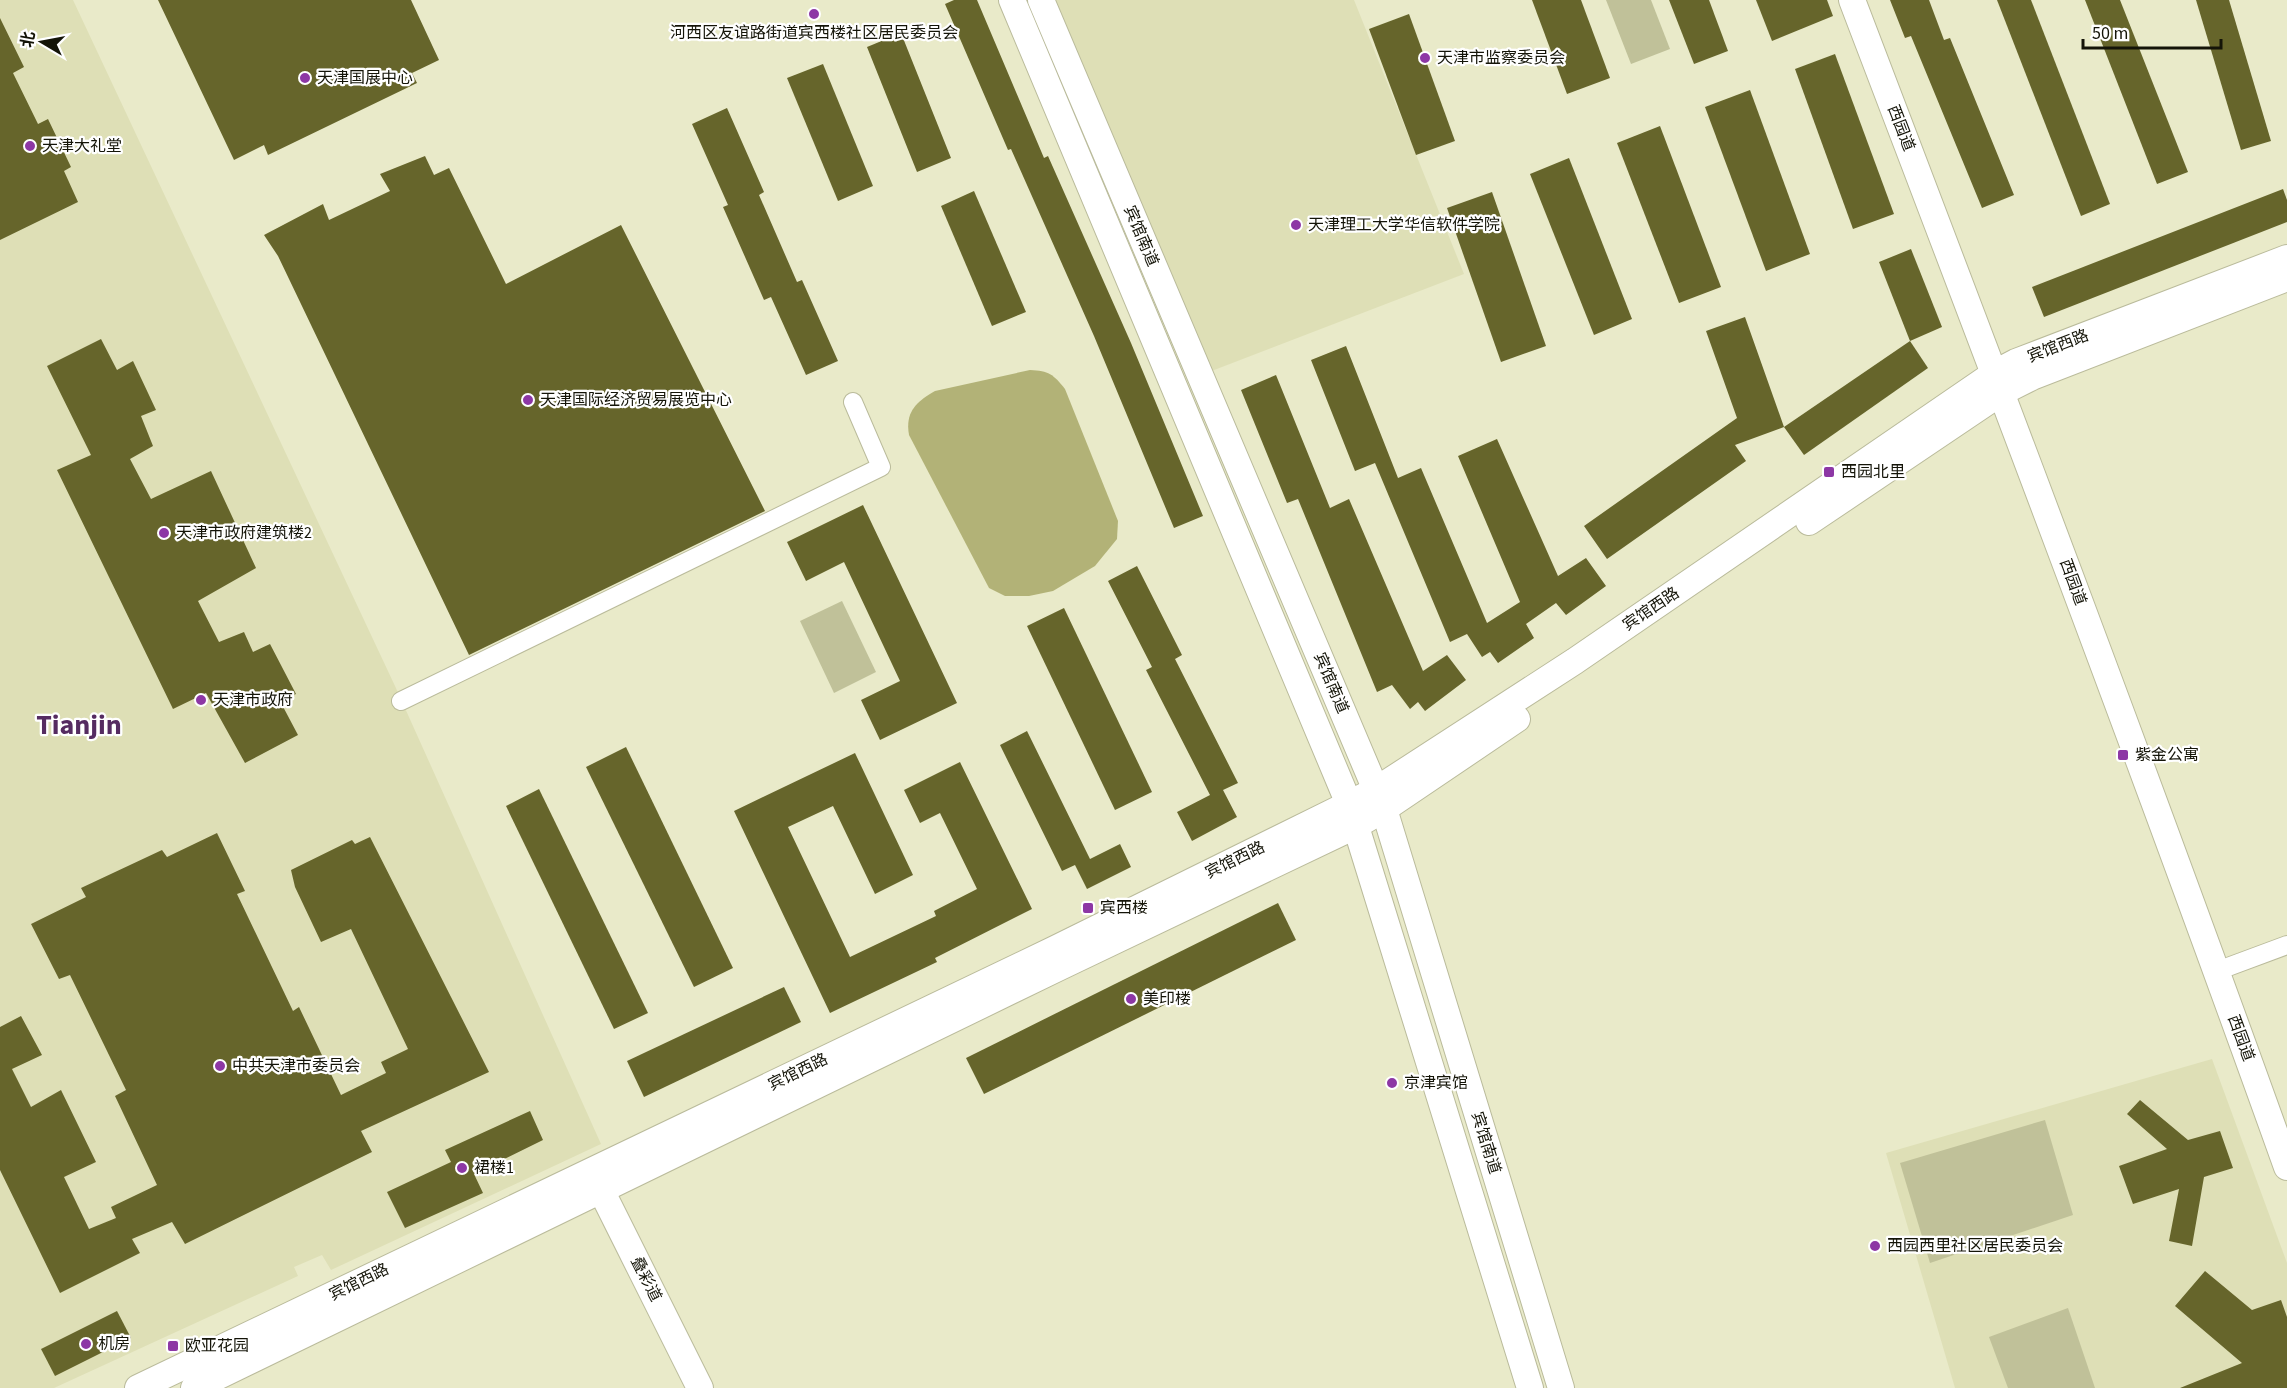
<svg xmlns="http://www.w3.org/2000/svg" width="2287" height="1388" font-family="'Source Sans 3','Noto Sans SC',sans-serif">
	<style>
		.built { fill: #dedfb6 }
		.green { fill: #c0c199 }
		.water { fill: #b2b277 }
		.building { fill: #66652b }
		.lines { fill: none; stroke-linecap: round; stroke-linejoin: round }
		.street-casing { stroke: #babb9b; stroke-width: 20 }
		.secondary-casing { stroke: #babb9b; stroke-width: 28 }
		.street { stroke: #fff; stroke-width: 18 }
		.secondary { stroke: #fff; stroke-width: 26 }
		.poi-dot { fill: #8d37a5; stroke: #fff; stroke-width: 2 }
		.labels { text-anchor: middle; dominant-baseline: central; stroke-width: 4.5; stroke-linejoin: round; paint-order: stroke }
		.poi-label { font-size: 16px; fill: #141408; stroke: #fff; text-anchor: start }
		.street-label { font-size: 16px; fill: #141408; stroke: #fff }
		.town-label { font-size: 28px; font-weight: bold; fill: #552b61; stroke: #fff }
	</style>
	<rect width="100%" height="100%" fill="#e9eac9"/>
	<!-- built -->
	<g class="built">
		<polygon points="0,0 73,0 395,686 601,1144 331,1270 322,1255 294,1267 298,1276 54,1388 0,1388"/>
		<polygon points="1052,0 1354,0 1464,274 1209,372"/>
		<polygon points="2212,1059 2287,1263 2287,1388 1955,1388 1886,1153"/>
	</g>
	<!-- green -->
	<g class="green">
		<polygon points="1606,0 1651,0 1670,49 1631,64"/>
		<polygon points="842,601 876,672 834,693 800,621"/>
		<polygon points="2045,1120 2073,1215 1930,1263 1900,1163"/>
		<polygon points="2068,1308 2095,1388 2008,1388 1989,1337"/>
	</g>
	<!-- water -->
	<path class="water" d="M1030 370C1049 371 1053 374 1065 389L1118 521 1117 539 1095 566 1053 591 1029 596H1005L989 588 909 435C905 412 916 402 935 391Z"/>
	<!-- building -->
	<g class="building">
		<polygon points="158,0 411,0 439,60 412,73 417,83 268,155 264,145 234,160"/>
		<polygon points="954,0 977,0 1044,158 1048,156 1131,343 1203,516 1174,528 1094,336 1011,149 1008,150 945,4"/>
		<polygon points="1532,0 1581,0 1610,78 1567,94"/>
		<polygon points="1669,0 1709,0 1728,51 1694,64"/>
		<polygon points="1756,0 1827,0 1833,16 1772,41"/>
		<polygon points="1890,0 1929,0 1944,40 1950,38 2014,195 1982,208 1911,36 1905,38"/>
		<polygon points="1997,0 2031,0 2110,204 2081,216"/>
		<polygon points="2085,0 2120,0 2188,172 2157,184"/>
		<polygon points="2196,0 2229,0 2271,141 2241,150"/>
		<polygon points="1409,14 1455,141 1416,155 1369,29"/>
		<polygon points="0,18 24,67 13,73 38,124 48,119 71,167 64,171 78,202 0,240"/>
		<polygon points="901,33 951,158 917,172 867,47"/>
		<polygon points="1835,54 1894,214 1853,229 1795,69"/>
		<polygon points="823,64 873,186 838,201 787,78"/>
		<polygon points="1750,90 1810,254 1766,271 1705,107"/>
		<polygon points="727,108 764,192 759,195 797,282 802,280 838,361 806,375 771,297 764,300 723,207 728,205 692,124"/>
		<polygon points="1660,126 1721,287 1679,303 1617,143"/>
		<polygon points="425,156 434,175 449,168 506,284 621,225 765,511 469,655 278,256 264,235 323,204 329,220 390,191 380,174"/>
		<polygon points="1569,158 1632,319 1594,335 1530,174"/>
		<polygon points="2283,189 2287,200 2287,222 2044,317 2032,287"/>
		<polygon points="974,191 1026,312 992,326 941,206"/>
		<polygon points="1492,192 1546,346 1501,362 1447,208"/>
		<polygon points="1911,249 1942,327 1910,341 1879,262"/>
		<polygon points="1745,317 1784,427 1735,445 1746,461 1607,559 1584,526 1737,418 1706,331"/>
		<polygon points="101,339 117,370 133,361 156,410 141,416 153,446 130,459 151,499 211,471 256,568 198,601 219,642 244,632 253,652 270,644 296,694 280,701 298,735 245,763 206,693 173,709 57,470 91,455 47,366"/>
		<polygon points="1910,341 1928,368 1804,455 1784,427"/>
		<polygon points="1346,346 1398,478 1421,468 1487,623 1520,602 1458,456 1497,439 1558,576 1586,558 1606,586 1566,615 1556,603 1526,624 1534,638 1498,663 1490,652 1482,657 1467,634 1450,642 1375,463 1355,471 1311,360"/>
		<polygon points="1276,375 1330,508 1349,499 1423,671 1447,655 1466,680 1425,711 1418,702 1410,709 1392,685 1377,692 1298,499 1287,503 1241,390"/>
		<polygon points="863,505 957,703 880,740 861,700 900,681 844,562 806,581 787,542"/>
		<polygon points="1137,566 1182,655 1175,659 1238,783 1223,790 1237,817 1192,841 1177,812 1210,795 1146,670 1152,667 1108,581"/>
		<polygon points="1064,608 1152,792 1115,810 1027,626"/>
		<polygon points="1027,731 1090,859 1120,844 1131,867 1087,889 1075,865 1062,871 1000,745"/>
		<polygon points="626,747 733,968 694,987 586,767"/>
		<polygon points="855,753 913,875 875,894 833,806 788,827 850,957 936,916 934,911 977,889 940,813 920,823 904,790 960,762 1032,909 935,958 937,962 830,1013 734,811"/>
		<polygon points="539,789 648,1013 614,1029 506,806"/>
		<polygon points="217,833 245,891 237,894 293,1011 299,1007 341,1095 386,1073 381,1062 408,1049 351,929 321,942 295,887 291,870 352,840 355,844 370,837 489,1072 361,1131 372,1152 185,1244 172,1222 132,1239 140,1253 60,1293 0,1170 0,1027 21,1016 42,1055 12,1069 31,1107 61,1090 96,1162 64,1177 89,1229 116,1218 111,1207 157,1185 115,1096 126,1090 70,975 59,979 31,924 86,897 81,888 162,850 167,857"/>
		<polygon points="1278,903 1296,940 984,1094 966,1058"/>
		<polygon points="784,987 801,1022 644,1097 627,1061"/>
		<polygon points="2140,1100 2188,1140 2220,1131 2233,1168 2204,1177 2192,1246 2169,1241 2179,1189 2133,1204 2119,1166 2167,1149 2127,1114"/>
		<polygon points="530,1111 543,1140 474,1174 483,1193 405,1228 387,1192 451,1162 445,1150"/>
		<polygon points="2205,1271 2252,1310 2281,1300 2287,1317 2287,1388 2180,1388 2242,1363 2175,1306"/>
		<polygon points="117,1311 131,1338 55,1376 41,1349"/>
	</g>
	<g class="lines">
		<defs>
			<g id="street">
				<polyline points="401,701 881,467 853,402"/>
				<polyline points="2217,971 2287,945"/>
			</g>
			<g id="secondary">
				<polyline points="1012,0 1349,804 1530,1388"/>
				<polyline points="1041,0 1384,809 1561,1388"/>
				<path d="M1852 0C2000 388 2147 776 2287 1167"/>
				<polyline points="1809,522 2002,392 2032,377 2287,278"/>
				<polyline points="594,1176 700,1388"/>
				<polyline points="138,1388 1055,949 1349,804 1376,790 1575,661 1995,373 2016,362 2287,258"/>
				<polyline points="194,1388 1060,967 1357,825 1384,809 1517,719"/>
			</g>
		</defs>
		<!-- street casing -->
		<use href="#street" class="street-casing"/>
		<!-- secondary casing -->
		<use href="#secondary" class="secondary-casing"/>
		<!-- street -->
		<use href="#street" class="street"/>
		<!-- secondary -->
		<use href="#secondary" class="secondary"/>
	</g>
	<!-- markers -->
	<g class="poi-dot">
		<circle cx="814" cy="14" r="6"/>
		<circle cx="1425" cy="58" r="6"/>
		<circle cx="305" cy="78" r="6"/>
		<circle cx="30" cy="146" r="6"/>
		<circle cx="1296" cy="225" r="6"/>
		<circle cx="528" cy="400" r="6"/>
		<rect x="1823" y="466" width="12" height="12" rx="3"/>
		<circle cx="164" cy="533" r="6"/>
		<circle cx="201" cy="700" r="6"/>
		<rect x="2117" y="749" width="12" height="12" rx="3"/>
		<rect x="1082" y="902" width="12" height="12" rx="3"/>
		<circle cx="1131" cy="999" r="6"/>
		<circle cx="220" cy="1066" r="6"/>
		<circle cx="1392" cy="1083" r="6"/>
		<circle cx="462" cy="1168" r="6"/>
		<circle cx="1875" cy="1246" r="6"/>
		<circle cx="86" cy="1344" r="6"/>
		<rect x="167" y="1340" width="12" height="12" rx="3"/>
	</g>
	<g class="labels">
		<!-- poi labels -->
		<g class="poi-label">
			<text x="814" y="33" text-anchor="middle">河西区友谊路街道宾西楼社区居民委员会</text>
			<text x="1437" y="58">天津市监察委员会</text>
			<text x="317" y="78">天津国展中心</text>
			<text x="42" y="146">天津大礼堂</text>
			<text x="1308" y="225">天津理工大学华信软件学院</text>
			<text x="540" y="400">天津国际经济贸易展览中心</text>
			<text x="1841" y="472">西园北里</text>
			<text x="176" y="533">天津市政府建筑楼2</text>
			<text x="213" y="700">天津市政府</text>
			<text x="2135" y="755">紫金公寓</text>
			<text x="1100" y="908">宾西楼</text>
			<text x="1143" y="999">美印楼</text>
			<text x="232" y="1066">中共天津市委员会</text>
			<text x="1404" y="1083">京津宾馆</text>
			<text x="474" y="1168">裙楼1</text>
			<text x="1887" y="1246">西园西里社区居民委员会</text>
			<text x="98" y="1344">机房</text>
			<text x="185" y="1346">欧亚花园</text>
		</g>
		<!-- street labels -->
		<g class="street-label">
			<text transform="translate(1901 128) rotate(69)">西园道</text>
			<text transform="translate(1141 236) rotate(67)">宾馆南道</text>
			<text transform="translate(2058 346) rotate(-21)">宾馆西路</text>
			<text transform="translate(2073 582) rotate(70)">西园道</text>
			<text transform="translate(1651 609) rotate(-34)">宾馆西路</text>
			<text transform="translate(1331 683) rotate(67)">宾馆南道</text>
			<text transform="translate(1235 860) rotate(-26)">宾馆西路</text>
			<text transform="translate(2241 1038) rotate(70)">西园道</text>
			<text transform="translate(798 1072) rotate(-26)">宾馆西路</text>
			<text transform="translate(1486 1143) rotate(73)">宾馆南道</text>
			<text transform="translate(646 1279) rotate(63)">叠彩道</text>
			<text transform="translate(359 1282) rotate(-26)">宾馆西路</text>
		</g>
		<!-- town labels -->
		<g class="town-label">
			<text x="79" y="725">Tianjin</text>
		</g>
	</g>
	<!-- north arrow -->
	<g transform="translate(42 42) rotate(280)" stroke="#ffffff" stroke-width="4.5" paint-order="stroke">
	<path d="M0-4.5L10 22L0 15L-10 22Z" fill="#141408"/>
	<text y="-9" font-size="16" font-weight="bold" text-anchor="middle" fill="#141408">北</text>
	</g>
	<!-- scale -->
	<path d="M2083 39v9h138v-9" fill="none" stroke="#141408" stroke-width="3"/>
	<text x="2092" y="39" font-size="18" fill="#141408" stroke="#ffffff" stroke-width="4.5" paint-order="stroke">50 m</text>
</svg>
